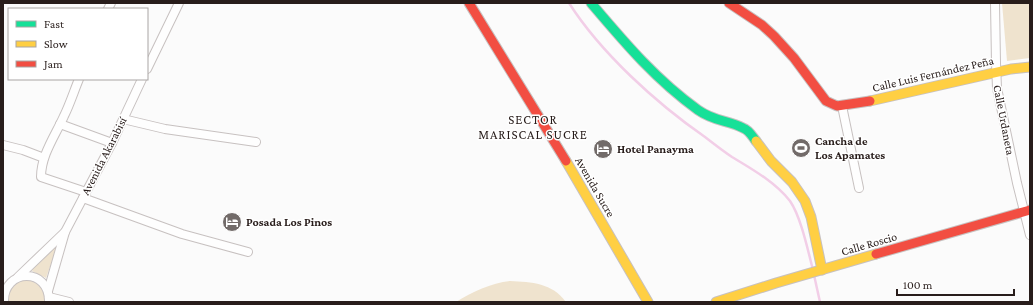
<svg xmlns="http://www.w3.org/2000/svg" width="1033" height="305" font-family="'Crimson Pro',serif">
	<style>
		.green { fill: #efe3ce }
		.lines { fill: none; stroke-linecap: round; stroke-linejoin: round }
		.stream { stroke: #f2cee7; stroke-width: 2.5 }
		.street-casing { stroke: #c7c1c0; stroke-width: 10 }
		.fast-casing { stroke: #c7c1c0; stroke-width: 11 }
		.slow-casing { stroke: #c7c1c0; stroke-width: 11 }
		.jam-casing { stroke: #c7c1c0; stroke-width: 11 }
		.street { stroke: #fefefe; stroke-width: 8 }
		.fast { stroke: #16e098; stroke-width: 9 }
		.slow { stroke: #ffcf43; stroke-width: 9 }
		.jam { stroke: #f24e42; stroke-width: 9 }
		.labels { text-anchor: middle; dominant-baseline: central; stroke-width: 3; stroke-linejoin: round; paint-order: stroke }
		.street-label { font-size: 12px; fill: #281d1b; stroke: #fff }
		.poi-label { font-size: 12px; font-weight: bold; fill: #281d1b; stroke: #fff; text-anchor: start }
		.neighbourhood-label { font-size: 13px; letter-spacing: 1px; fill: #281d1b; stroke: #fff }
	</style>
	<rect width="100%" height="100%" fill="#fbfbfb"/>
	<!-- green -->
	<g class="green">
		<polygon points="1002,3 1030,3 1030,58 1007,61"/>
		<polygon points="55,246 56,250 46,278 32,271 33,269 53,247"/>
		<path d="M23 280C37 280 46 289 44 302H9C8 291 13 284 23 280Z"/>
		<path d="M510 281C532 282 552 283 566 302H456C472 292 491 283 510 281Z"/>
	</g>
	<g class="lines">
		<!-- stream -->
		<g class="stream">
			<path d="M569 3C601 53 656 103 705 137 714 144 723 151 732 157 752 169 775 182 790 201 801 217 808 251 813 270"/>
			<polyline points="814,275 820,302"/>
		</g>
		<defs>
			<g id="street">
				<polyline points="995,3 996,63 997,88 1017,183 1030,235"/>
				<polyline points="108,9 111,3"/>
				<polyline points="147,69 179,3"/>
				<path d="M79 79C74 91 70 104 64 116 55 136 41 155 41 177L86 192"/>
				<polyline points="842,106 859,188"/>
				<polyline points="123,119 165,129 256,142"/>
				<polyline points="60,124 112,143"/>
				<polyline points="3,145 23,150 44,158"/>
				<polyline points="83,198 182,234 248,252"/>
				<polyline points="18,277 65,232"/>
				<polyline points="48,291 65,232 112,143 142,79"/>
				<polyline points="49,297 69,302"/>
				<path d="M4 302C3 268 50 267 49 302"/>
			</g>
			<path id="fast" d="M591 3C625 43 655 79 698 110 715 122 728 120 743 128 749 130 752 136 756 141"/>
			<g id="slow">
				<polyline points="870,101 1011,69 1030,67"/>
				<polyline points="756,141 771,161 792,182 805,201 811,217 822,270"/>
				<polyline points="566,161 648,302"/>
				<polyline points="716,302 776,283 876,254"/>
			</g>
			<g id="jam">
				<polyline points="469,3 566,161"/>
				<polyline points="729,3 762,25 774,36 794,58 826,101 837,106 870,101"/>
				<polyline points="876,254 1030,210"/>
			</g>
		</defs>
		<!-- street casing -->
		<use href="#street" class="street-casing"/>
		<!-- fast casing -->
		<use href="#fast" class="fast-casing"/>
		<!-- slow casing -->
		<use href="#slow" class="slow-casing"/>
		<!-- jam casing -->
		<use href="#jam" class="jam-casing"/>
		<!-- street -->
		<use href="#street" class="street"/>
		<!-- fast -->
		<use href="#fast" class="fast"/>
		<!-- slow -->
		<use href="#slow" class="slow"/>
		<!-- jam -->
		<use href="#jam" class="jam"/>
	</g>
	<!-- icons -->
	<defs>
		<symbol id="stadium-disc" viewBox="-11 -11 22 22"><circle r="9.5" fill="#726b69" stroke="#fff"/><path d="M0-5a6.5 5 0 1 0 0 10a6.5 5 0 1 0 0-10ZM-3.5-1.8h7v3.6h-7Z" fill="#fff"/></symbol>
		<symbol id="hotel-disc" viewBox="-11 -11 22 22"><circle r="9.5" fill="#726b69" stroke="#fff"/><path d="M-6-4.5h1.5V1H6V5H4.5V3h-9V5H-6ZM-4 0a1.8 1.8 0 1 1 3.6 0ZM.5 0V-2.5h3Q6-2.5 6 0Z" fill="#fff"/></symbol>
	</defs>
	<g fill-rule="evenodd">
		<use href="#stadium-disc" x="790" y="137" width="22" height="22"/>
		<use href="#hotel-disc" x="592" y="138" width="22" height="22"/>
		<use href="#hotel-disc" x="221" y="211" width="22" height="22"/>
	</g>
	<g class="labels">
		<!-- street labels -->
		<g class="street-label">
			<text transform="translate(933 74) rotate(-13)">Calle Luis Fernández Peña</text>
			<text transform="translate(1004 120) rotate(79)">Calle Urdaneta</text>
			<text transform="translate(104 156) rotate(-63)">Avenida Akarabisí</text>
			<text transform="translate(595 187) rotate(60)">Avenida Sucre</text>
			<text transform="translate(869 244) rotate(-16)">Calle Roscio</text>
		</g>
		<!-- poi labels -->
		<g class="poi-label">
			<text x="815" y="141">Cancha de<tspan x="815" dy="14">Los Apamates</tspan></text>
			<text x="617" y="149">Hotel Panayma</text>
			<text x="246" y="222">Posada Los Pinos</text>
		</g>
		<!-- neighbourhood labels -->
		<g class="neighbourhood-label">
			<text x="533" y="119">SECTOR<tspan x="533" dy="15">MARISCAL SUCRE</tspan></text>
		</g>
	</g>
	<!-- border -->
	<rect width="1033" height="305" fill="none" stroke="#281d1b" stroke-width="8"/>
	<!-- legend -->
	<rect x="8" y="8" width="140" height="72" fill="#ffffff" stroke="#a9a5a4"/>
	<rect x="16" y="21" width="20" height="6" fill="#16e098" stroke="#a9a5a4"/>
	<text x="44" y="28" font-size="12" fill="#281d1b">Fast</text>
	<rect x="16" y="41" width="20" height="6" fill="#ffcf43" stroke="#a9a5a4"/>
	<text x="44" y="48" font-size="12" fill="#281d1b">Slow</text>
	<rect x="16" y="61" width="20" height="6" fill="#f24e42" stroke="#a9a5a4"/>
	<text x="44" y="68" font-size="12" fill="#281d1b">Jam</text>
	<!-- scale -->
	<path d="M897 289v6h117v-6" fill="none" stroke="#281d1b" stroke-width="2"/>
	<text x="903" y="289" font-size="12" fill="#281d1b" stroke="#ffffff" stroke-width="3" paint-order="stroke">100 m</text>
</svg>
